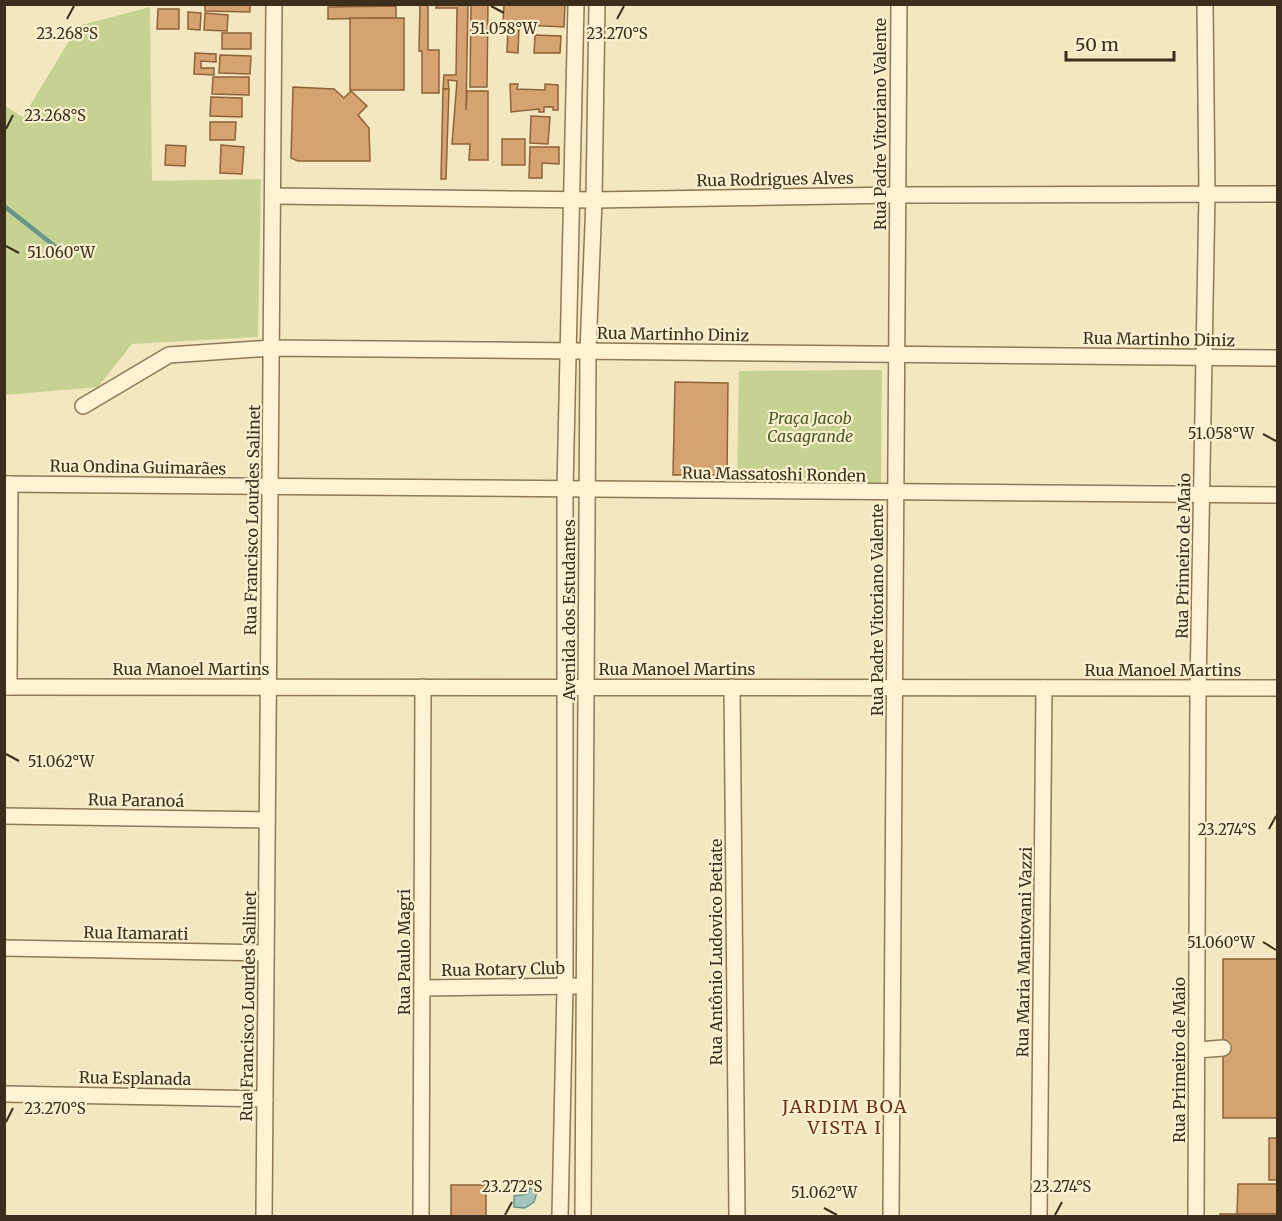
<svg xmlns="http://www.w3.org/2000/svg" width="1282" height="1221" font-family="Merriweather,serif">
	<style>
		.green { fill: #c6d292 }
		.water { fill: #a3c5bd; stroke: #69948c; stroke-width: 1.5 }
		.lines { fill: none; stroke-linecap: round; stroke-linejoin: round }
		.stream { stroke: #69948c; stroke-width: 4.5 }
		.building { fill: #d6a271; stroke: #906238; stroke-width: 1.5 }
		.minor-casing { stroke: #8e7855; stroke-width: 18 }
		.minor { stroke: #fdf3d4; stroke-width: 15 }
		.ticks { fill: none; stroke: #3c2e1c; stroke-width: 2 }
		.labels { text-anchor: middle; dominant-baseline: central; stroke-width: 4.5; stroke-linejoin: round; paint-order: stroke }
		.street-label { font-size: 16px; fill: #3c2e1c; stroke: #f9f0d0 }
		.park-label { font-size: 16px; font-style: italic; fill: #485b20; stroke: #f9f0d0 }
		.neighbourhood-label { font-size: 18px; letter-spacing: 1.5px; fill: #6e2f16; stroke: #f9f0d0 }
		.ticks-label { font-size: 15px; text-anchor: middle; fill: #3c2e1c; stroke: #f9f0d0; stroke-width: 4.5; stroke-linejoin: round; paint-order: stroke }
	</style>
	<rect width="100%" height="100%" fill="#f3e7c0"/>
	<!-- green -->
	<g class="green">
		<polygon points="150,7 152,181 261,179 258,337 132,344 98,387 5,395 5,106 23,117 78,26"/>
		<polygon points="882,370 881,484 737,483 739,371"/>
	</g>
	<!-- water -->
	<polygon class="water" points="530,1188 537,1192 534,1202 525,1208 514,1207 514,1196 527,1194"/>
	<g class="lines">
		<!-- stream -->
		<polyline class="stream" points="4,206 61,251"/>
	</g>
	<!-- building -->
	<g class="building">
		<polygon points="205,4 250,4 250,12 205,11"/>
		<polygon points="420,4 428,4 428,50 439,50 439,93 422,93 422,51 419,51"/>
		<polygon points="437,4 468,4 466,110 467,91 488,91 488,160 469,160 470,144 452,144 457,81 448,80 449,89 443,89 444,75 456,75 457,8 436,8"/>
		<polygon points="471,4 488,4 487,87 470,87"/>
		<polygon points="504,4 565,4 564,27 503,24"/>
		<polygon points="396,6 396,18 328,19 328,7"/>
		<polygon points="158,9 179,9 179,29 157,29"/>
		<polygon points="188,12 201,13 200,30 188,29"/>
		<polygon points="205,13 228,15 227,31 204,30"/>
		<rect x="350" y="18" width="54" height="72"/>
		<polygon points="508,27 519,27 518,53 507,52"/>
		<rect x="222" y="33" width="29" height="16"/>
		<polygon points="535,35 561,36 560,53 534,53"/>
		<polygon points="195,53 216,54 216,62 201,61 201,68 214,68 214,75 194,74"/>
		<polygon points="220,55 251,56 250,74 219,73"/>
		<polygon points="213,77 249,77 249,95 212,94"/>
		<polygon points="510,84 518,84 517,89 545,90 545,84 558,85 558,110 553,110 553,107 544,107 544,112 539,112 539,109 511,112"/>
		<polygon points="293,87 334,89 344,98 351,91 367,106 358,115 369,128 370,161 298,161 291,158"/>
		<polygon points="443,89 449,89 446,179 441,179"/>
		<polygon points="211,97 242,98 242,117 210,116"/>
		<polygon points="531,116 550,117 548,144 530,143"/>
		<polygon points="210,122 236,122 235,140 210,140"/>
		<rect x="502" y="139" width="23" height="26"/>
		<polygon points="166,145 186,146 185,166 165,165"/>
		<polygon points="221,145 244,147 242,174 220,173"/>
		<polygon points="530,147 559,147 559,164 542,163 542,178 529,178"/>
		<polygon points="675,382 728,383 727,475 673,475"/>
		<rect x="1223" y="959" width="55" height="159"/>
		<rect x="1269" y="1138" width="9" height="42"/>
		<polygon points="1238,1184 1278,1184 1278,1214 1237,1214"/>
		<rect x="451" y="1185" width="35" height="31"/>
		<rect x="1220" y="1214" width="58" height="2"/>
	</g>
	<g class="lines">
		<defs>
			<g id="minor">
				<polyline points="273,196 594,200 897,195 1278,194"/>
				<polyline points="83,406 169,355 271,348 1278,358"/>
				<polyline points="4,484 1278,495"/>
				<polyline points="4,687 1278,688"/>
				<polyline points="9,687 10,484"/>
				<polyline points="732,687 737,1216"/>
				<polyline points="4,816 267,820"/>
				<polyline points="4,948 266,953"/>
				<polyline points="422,988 575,986"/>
				<polyline points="1198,1050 1223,1048"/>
				<polyline points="4,1094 265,1099"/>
				<polyline points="264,1216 274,4"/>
				<polyline points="421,1216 423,687"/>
				<polyline points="560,1216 565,987 565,489 576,4"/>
				<polyline points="583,1216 588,351 594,200 597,4"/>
				<polyline points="891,1216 899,4"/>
				<polyline points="1039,1216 1044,688"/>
				<polyline points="1196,1216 1198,688 1207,193 1205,4"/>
			</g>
		</defs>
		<!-- minor casing -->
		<use href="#minor" class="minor-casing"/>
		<!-- minor -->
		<use href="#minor" class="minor"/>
	</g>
	<!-- ticks -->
	<path class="ticks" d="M491 6 504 13M67 19 74 6M617 19 624 6M6 129 13 115M6 246 19 253M1263 434 1276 441M6 754 19 761M1269 829 1276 816M1263 942 1276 950M6 1122 13 1108M824 1208 837 1215M505 1215 512 1202M1055 1215 1062 1202"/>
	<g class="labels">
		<!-- street labels -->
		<g class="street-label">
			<text transform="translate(880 124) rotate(-90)">Rua Padre Vitoriano Valente</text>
			<text transform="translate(775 179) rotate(-1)">Rua Rodrigues Alves</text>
			<text transform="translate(673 334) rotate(1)">Rua Martinho Diniz</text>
			<text transform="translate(1159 339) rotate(1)">Rua Martinho Diniz</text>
			<text transform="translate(138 467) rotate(1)">Rua Ondina Guimarães</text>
			<text transform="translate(774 474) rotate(1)">Rua Massatoshi Ronden</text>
			<text transform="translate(252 520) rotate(-89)">Rua Francisco Lourdes Salinet</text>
			<text transform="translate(1183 556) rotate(-89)">Rua Primeiro de Maio</text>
			<text transform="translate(569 610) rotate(-90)">Avenida dos Estudantes</text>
			<text transform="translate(877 610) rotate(-90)">Rua Padre Vitoriano Valente</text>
			<text x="191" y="669">Rua Manoel Martins</text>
			<text x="677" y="669">Rua Manoel Martins</text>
			<text x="1163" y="670">Rua Manoel Martins</text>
			<text transform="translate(136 800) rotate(1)">Rua Paranoá</text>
			<text transform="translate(136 933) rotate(1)">Rua Itamarati</text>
			<text transform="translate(404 952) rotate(-90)">Rua Paulo Magri</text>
			<text transform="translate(716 952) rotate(-90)">Rua Antônio Ludovico Betiate</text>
			<text transform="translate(1024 952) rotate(-89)">Rua Maria Mantovani Vazzi</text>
			<text transform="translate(503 969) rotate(-1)">Rua Rotary Club</text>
			<text transform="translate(248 1006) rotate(-89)">Rua Francisco Lourdes Salinet</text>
			<text transform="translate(1179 1060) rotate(-90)">Rua Primeiro de Maio</text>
			<text transform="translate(135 1078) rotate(1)">Rua Esplanada</text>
		</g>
		<!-- park labels -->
		<g class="park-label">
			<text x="810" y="418">Praça Jacob<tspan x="810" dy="18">Casagrande</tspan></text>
		</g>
		<!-- neighbourhood labels -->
		<g class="neighbourhood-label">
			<text x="845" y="1106">JARDIM BOA<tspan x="845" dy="21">VISTA I</tspan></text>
		</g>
	</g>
	<g class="ticks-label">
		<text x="504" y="34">51.058°W</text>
		<text x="67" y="39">23.268°S</text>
		<text x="617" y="39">23.270°S</text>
		<text x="55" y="121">23.268°S</text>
		<text x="61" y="258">51.060°W</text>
		<text x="1221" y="439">51.058°W</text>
		<text x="61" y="767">51.062°W</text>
		<text x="1227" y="835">23.274°S</text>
		<text x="1221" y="948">51.060°W</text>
		<text x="55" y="1114">23.270°S</text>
		<text x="512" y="1192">23.272°S</text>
		<text x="1062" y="1192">23.274°S</text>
		<text x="824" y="1198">51.062°W</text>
	</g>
	<!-- border -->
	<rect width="1282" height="1221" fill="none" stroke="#3c2e1c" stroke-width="12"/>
	<!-- scale -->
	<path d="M1066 51v9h108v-9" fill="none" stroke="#3c2e1c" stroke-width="3"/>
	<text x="1075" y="51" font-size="18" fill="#3c2e1c" stroke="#f9f0d0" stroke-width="4.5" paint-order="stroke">50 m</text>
</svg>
